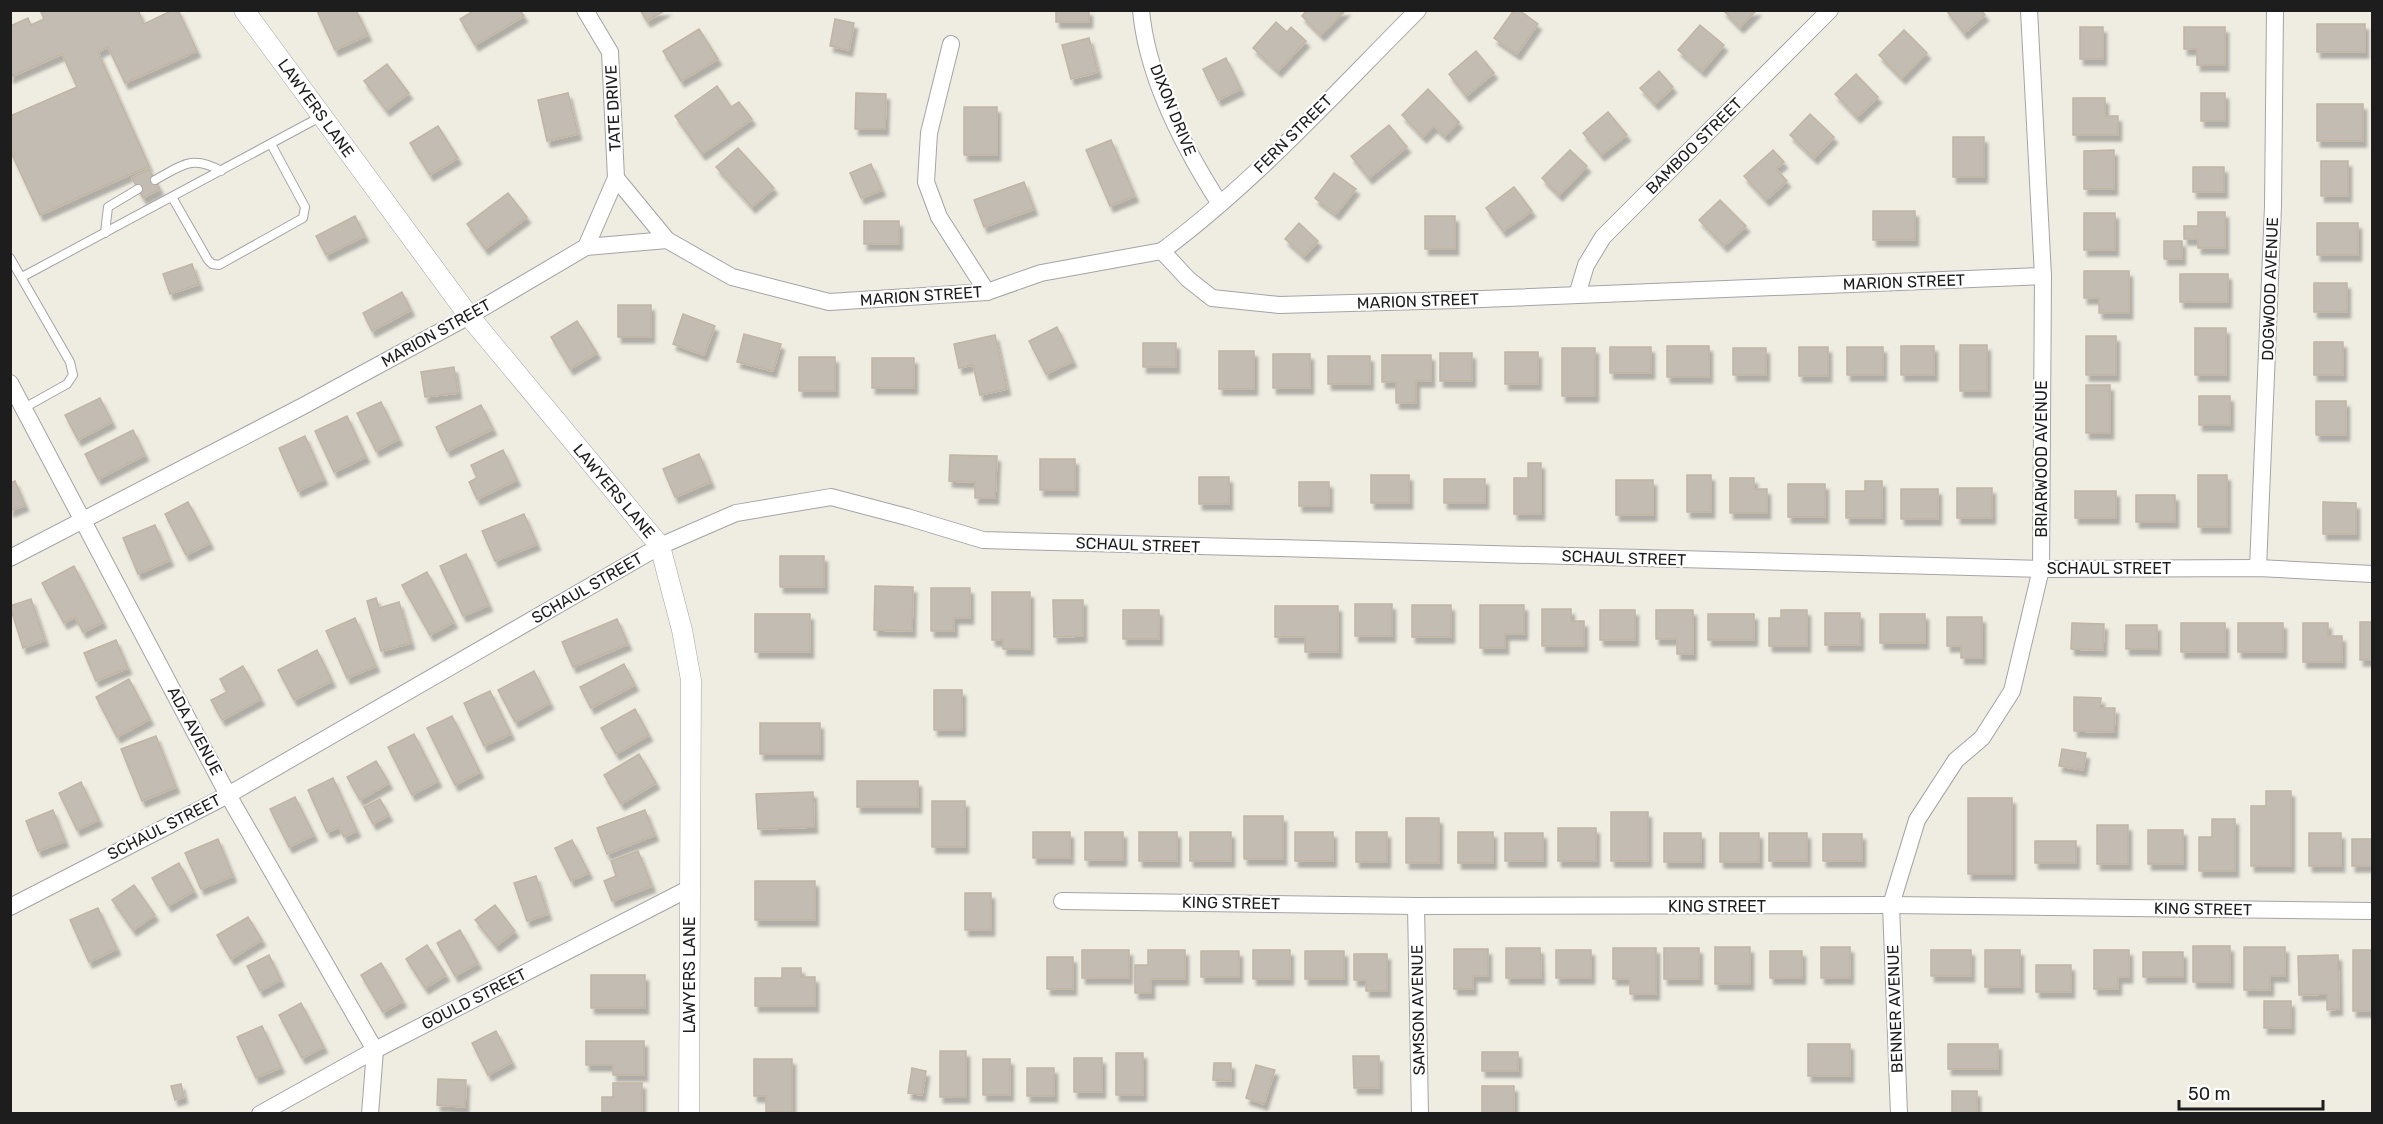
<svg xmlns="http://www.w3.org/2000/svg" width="2383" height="1124" font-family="Rubik,sans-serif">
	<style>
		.building { fill: #c3bcb2; stroke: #c1b5a4; stroke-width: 1.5; filter: url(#shadow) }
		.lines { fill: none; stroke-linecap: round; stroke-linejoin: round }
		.service-casing { stroke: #a4a4a4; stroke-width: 10 }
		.minor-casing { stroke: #a4a4a4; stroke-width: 18 }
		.tertiary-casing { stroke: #a4a4a4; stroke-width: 21 }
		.service { stroke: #fff; stroke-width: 8 }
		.minor { stroke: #fff; stroke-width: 16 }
		.tertiary { stroke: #fff; stroke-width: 20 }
		.labels { text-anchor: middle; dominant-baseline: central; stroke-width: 4.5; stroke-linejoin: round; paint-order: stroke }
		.street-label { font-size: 16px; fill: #1d1d1d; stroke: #fff }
	</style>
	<defs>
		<filter id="shadow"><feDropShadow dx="3.5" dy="6" stdDeviation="1.5" flood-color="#0004"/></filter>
	</defs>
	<rect width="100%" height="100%" fill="#efece2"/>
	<!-- building -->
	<g class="building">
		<polygon points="40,10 138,10 144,24 173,10 178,10 197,51 125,83 108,47 98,52 149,166 40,215 10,150 10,116 77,87 62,54 10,77 10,26 28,18 31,25 44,19"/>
		<polygon points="323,10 356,10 368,35 335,50 318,13"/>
		<polygon points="475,10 520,10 524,16 475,45 460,19"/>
		<polygon points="640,10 666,10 647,21"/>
		<rect x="1056" y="10" width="33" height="12"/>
		<polygon points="1307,10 1346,10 1321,35 1302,16"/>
		<polygon points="1514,10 1519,10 1538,24 1517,54 1494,38"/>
		<polygon points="1723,10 1757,10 1740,27"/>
		<polygon points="1946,10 1981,10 1985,15 1964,33"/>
		<polygon points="835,19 854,23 849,50 830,46"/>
		<polygon points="1276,22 1287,32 1291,27 1306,41 1278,71 1253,48"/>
		<rect x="2317" y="24" width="48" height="28"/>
		<polygon points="1700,25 1724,45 1702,71 1678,50"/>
		<rect x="2080" y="27" width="23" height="32"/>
		<polygon points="2184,27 2225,27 2225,65 2197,65 2197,49 2184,49"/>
		<polygon points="699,29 718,59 681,81 663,51"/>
		<polygon points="1904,30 1927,53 1902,78 1879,55"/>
		<polygon points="1089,38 1098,72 1071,79 1062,45"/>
		<polygon points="1476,51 1494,73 1466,96 1449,74"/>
		<polygon points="1226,58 1241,89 1218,100 1203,69"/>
		<polygon points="387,64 409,93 386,110 364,81"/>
		<polygon points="1659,71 1673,87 1655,104 1640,88"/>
		<polygon points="1856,74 1878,97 1857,117 1835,94"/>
		<polygon points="717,86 731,107 739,102 752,119 702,154 675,116"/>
		<polygon points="1428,89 1459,122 1445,136 1434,126 1423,137 1402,115"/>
		<polygon points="568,93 578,134 547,141 538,100"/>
		<polygon points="856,93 886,94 885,129 855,129"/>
		<rect x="2201" y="93" width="24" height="28"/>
		<polygon points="2073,98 2105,98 2105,116 2118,116 2118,135 2073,135"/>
		<rect x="2317" y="104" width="46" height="37"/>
		<rect x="964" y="107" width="33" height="48"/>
		<polygon points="1608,112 1627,135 1601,155 1583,133"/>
		<polygon points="1810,114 1834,137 1814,158 1790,135"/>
		<polygon points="1389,125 1407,147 1369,178 1351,156"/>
		<polygon points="438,126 458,158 430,175 410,143"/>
		<rect x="1953" y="137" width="31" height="40"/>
		<polygon points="1111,140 1135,196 1110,206 1086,150"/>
		<polygon points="738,148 774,188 752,207 716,167"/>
		<polygon points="1570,150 1587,166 1559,195 1542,178"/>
		<polygon points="1773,150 1784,162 1776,169 1787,181 1766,200 1744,176"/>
		<polygon points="2114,150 2114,189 2084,189 2084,151"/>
		<rect x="2321" y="161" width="27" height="35"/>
		<polygon points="871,164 882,190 861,198 850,173"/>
		<rect x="2193" y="167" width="31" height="25"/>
		<polygon points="149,169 160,189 143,198 132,178"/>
		<polygon points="1334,173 1356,189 1336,214 1315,198"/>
		<polygon points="1024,182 1034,209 984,227 974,200"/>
		<polygon points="1514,187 1532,211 1503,231 1486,208"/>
		<polygon points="508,193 527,217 485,249 467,224"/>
		<polygon points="1720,200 1746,226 1724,246 1699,220"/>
		<rect x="1873" y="211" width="42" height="29"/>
		<polygon points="2198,212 2225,212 2225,248 2198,248 2198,239 2184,239 2184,226 2198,226"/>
		<rect x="2084" y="213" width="31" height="37"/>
		<polygon points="355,216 365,236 326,255 316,236"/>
		<rect x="1425" y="216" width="30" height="33"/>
		<rect x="864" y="221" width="35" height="23"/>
		<polygon points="1299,223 1318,241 1304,256 1285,239"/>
		<rect x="2317" y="223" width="41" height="32"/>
		<rect x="2164" y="241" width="18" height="18"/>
		<polygon points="192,264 199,284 170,294 163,274"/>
		<polygon points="2084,271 2129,271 2129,313 2099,313 2099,298 2084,298"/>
		<rect x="2180" y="274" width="48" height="28"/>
		<rect x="2314" y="283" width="33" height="29"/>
		<polygon points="402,292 411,310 372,331 363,313"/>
		<rect x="618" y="305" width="33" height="32"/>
		<polygon points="683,314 715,326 704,355 673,344"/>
		<polygon points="577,321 597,353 570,369 551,337"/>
		<polygon points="1057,327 1073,361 1046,374 1029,341"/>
		<rect x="2195" y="328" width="31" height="47"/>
		<polygon points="744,334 781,344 773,371 737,362"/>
		<polygon points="995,335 1007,389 980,395 973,365 959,368 954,344"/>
		<rect x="2086" y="336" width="30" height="39"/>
		<rect x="2314" y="342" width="29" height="33"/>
		<rect x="1143" y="343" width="33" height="24"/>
		<rect x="1960" y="345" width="27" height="46"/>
		<rect x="1667" y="346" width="42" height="31"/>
		<rect x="1901" y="346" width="33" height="29"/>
		<rect x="1610" y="347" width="41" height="26"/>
		<rect x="1799" y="347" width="29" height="29"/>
		<rect x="1847" y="347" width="36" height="28"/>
		<rect x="1562" y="348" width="33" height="48"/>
		<rect x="1733" y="348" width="33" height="27"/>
		<rect x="1219" y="351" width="35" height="38"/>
		<rect x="1505" y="352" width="33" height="32"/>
		<rect x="1440" y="353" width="32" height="28"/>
		<rect x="1273" y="354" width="37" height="34"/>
		<polygon points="1382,355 1431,355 1431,381 1416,381 1416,403 1396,403 1396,382 1382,382"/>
		<rect x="1328" y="356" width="42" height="28"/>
		<rect x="799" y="357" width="36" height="34"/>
		<rect x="872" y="358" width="42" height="30"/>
		<polygon points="454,367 458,393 425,397 421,372"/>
		<rect x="2086" y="385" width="24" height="48"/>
		<rect x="2199" y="396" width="31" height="29"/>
		<polygon points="100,398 112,422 78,440 65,415"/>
		<rect x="2316" y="401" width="30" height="34"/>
		<polygon points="381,402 399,439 376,451 357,413"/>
		<polygon points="481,405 493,429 447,451 436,427"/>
		<polygon points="347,416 366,457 334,472 315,431"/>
		<polygon points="133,430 145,455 98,479 85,454"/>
		<polygon points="305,436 324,479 298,491 279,448"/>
		<polygon points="503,450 517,480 477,499 469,482 477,478 471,465"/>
		<polygon points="699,454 711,482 675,497 663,469"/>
		<polygon points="950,455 997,456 995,498 975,498 975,482 949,481"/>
		<rect x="1040" y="459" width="35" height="31"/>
		<polygon points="1528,463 1541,463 1541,514 1514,514 1514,478 1528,478"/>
		<rect x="1371" y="475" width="38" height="28"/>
		<rect x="1687" y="475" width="24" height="37"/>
		<rect x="2198" y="475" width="29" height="52"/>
		<rect x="1199" y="477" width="30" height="27"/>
		<polygon points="1730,478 1754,478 1754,489 1767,489 1767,513 1730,513"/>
		<rect x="1444" y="479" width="41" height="24"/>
		<rect x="1616" y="480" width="37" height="35"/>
		<polygon points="15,481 25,505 10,511 10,483"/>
		<polygon points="1865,481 1882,481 1882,518 1846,518 1846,491 1865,491"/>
		<rect x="1299" y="482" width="30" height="24"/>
		<rect x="1788" y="484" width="37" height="33"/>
		<rect x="1957" y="488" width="35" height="30"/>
		<rect x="1901" y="489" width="37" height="30"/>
		<rect x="2075" y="491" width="41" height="27"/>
		<rect x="2136" y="495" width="39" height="27"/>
		<polygon points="188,502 210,543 186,555 165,514"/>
		<polygon points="2323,502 2356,503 2356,534 2323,534"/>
		<polygon points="524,514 537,544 495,561 482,531"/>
		<polygon points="155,525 170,560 138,574 123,538"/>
		<polygon points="466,554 489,605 463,616 440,566"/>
		<rect x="780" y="556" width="44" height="31"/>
		<polygon points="74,566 103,622 83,632 75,617 64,623 42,583"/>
		<polygon points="427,572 454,622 430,635 402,585"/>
		<polygon points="875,586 913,587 912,631 874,630"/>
		<polygon points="931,588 970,588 970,618 954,618 954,631 931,631"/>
		<polygon points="992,592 1030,592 1030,649 1003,649 1003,640 992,640"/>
		<polygon points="376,598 379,608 399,602 411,643 381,651 367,601"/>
		<polygon points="31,599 45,640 23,648 10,606"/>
		<polygon points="1053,600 1083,600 1083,636 1054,637"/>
		<rect x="1355" y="604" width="37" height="32"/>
		<rect x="1412" y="605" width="39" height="32"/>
		<polygon points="1480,605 1524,605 1524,634 1505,634 1505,648 1480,648"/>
		<polygon points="1275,606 1338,606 1338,652 1305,652 1305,637 1275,637"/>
		<polygon points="1542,609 1571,609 1571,621 1584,621 1584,646 1542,646"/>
		<rect x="1123" y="610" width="36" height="29"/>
		<rect x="1600" y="610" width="35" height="30"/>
		<polygon points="1656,610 1693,610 1693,654 1677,654 1677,639 1656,639"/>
		<polygon points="1781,610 1807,610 1807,646 1769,646 1769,618 1781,618"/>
		<rect x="1825" y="613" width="35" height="32"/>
		<rect x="755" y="614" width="55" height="38"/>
		<rect x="1708" y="614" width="46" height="26"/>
		<rect x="1880" y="614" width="45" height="29"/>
		<polygon points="1947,617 1982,617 1982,658 1961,658 1961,646 1947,646"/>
		<polygon points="355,618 376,666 347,678 326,631"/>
		<polygon points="617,619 628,644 573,667 562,642"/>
		<rect x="2360" y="622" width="12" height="38"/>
		<polygon points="2072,623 2104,624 2103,650 2071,649"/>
		<rect x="2181" y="623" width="44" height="29"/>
		<rect x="2238" y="623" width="45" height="29"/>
		<polygon points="2303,623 2328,623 2328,636 2342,636 2342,662 2303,662"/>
		<rect x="2126" y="625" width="31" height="24"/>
		<polygon points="116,640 128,668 96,681 84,653"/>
		<polygon points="317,650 332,681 294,700 278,670"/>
		<polygon points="624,664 635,685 591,708 580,687"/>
		<polygon points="243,666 261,699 222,720 211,700 227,692 220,679"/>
		<polygon points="534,671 550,703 515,722 498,690"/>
		<polygon points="129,679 150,719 117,737 96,697"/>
		<rect x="934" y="690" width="28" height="40"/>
		<polygon points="490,691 511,734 484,746 464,703"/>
		<polygon points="2074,697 2101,698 2100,708 2115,708 2114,732 2074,731"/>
		<polygon points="635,709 649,735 616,754 601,728"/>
		<polygon points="452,716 480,772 455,785 427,728"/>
		<rect x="760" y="723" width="60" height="31"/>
		<polygon points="414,734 438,781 412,795 388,747"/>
		<polygon points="156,736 176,787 142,801 121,749"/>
		<polygon points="2062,749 2086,753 2083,770 2059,766"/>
		<polygon points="639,754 656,783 621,804 604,775"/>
		<polygon points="376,761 389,783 360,800 347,777"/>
		<polygon points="333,778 357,831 344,837 339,827 327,832 308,790"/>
		<rect x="857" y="781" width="61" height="26"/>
		<polygon points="81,782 99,820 77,830 59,793"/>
		<polygon points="2266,791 2291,791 2291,866 2251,866 2251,806 2266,806"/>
		<polygon points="813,792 814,827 758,829 756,794"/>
		<polygon points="295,797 314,835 289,847 270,809"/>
		<rect x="1968" y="798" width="44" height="76"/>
		<polygon points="380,799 389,815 373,824 364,807"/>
		<rect x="932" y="801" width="33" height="46"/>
		<polygon points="53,810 65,841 38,851 26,821"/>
		<polygon points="645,810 655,835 607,854 597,828"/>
		<rect x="1611" y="812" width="37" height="49"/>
		<rect x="1244" y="816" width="39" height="43"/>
		<rect x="1406" y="818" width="33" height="45"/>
		<polygon points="2212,819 2235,819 2235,871 2199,871 2199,837 2212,837"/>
		<rect x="2097" y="825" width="31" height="39"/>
		<rect x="1558" y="828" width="38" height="33"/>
		<rect x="2148" y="830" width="35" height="34"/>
		<rect x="1033" y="832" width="37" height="26"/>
		<rect x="1085" y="832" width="38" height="28"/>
		<rect x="1139" y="832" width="38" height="29"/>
		<rect x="1190" y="832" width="41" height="29"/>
		<rect x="1295" y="832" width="38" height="29"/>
		<rect x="1356" y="832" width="31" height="30"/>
		<rect x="1458" y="832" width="35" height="31"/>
		<rect x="1505" y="833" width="38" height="28"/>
		<rect x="1664" y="833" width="37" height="29"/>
		<rect x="1720" y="833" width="39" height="29"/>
		<rect x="1769" y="833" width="38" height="28"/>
		<rect x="2309" y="833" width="32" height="33"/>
		<rect x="1823" y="834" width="39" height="27"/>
		<polygon points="218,839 233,876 201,889 185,853"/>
		<rect x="2352" y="839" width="20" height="27"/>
		<polygon points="572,840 589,873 571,881 555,848"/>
		<rect x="2035" y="841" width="41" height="22"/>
		<polygon points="638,851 652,886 612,901 604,881 616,876 611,861"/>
		<polygon points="179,863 194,891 168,906 152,878"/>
		<polygon points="536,876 548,914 527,921 514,883"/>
		<rect x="755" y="881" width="60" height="39"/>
		<polygon points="134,885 155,915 133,930 112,900"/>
		<rect x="965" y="893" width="26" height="37"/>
		<polygon points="495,905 515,931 496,946 475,920"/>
		<polygon points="98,908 117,949 89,962 70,920"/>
		<polygon points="248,917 262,940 231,959 217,935"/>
		<polygon points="460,930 478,963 455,976 437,943"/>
		<polygon points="427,945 446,975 425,988 406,959"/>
		<rect x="2193" y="946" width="37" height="36"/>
		<rect x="1715" y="947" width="35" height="37"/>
		<rect x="1821" y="947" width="29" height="31"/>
		<polygon points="2244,947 2285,947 2285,976 2270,976 2270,990 2244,990"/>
		<polygon points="1506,948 1540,948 1541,978 1506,978"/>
		<polygon points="1613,948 1656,948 1656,994 1630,994 1630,979 1613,979"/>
		<rect x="1664" y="948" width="35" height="31"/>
		<polygon points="1454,949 1488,949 1488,976 1473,976 1473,989 1454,989"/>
		<rect x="1082" y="950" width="47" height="28"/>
		<polygon points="1148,950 1185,950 1185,979 1151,979 1151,993 1135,993 1135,965 1148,965"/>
		<rect x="1253" y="950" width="37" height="29"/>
		<rect x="1556" y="950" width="35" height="28"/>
		<rect x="1931" y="950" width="40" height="26"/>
		<rect x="1985" y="950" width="35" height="37"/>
		<polygon points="2094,950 2129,950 2129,977 2118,977 2118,989 2094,989"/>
		<rect x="2353" y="950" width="19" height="61"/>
		<rect x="1201" y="951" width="38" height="26"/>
		<rect x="1305" y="951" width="39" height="28"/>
		<rect x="1770" y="951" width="32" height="27"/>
		<rect x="2143" y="952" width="40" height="25"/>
		<polygon points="1354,954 1387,954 1387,991 1366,991 1366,980 1354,980"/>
		<polygon points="269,955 281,980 260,991 247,966"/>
		<polygon points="2338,955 2339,1009 2327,1010 2327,994 2299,995 2298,956"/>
		<rect x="1047" y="957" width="26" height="32"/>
		<polygon points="381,963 403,1001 383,1012 361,975"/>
		<rect x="2036" y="965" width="35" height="27"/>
		<polygon points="782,968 801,968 801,977 815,977 815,1006 755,1006 755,978 782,978"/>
		<rect x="591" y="975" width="54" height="33"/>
		<rect x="2264" y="1001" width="27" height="27"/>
		<polygon points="301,1003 324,1047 302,1058 279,1015"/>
		<polygon points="262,1026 281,1067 256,1078 237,1037"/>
		<polygon points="496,1031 512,1062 488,1075 472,1043"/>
		<polygon points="586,1041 644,1041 644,1075 613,1075 613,1065 586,1065"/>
		<rect x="1808" y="1044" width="42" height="32"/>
		<rect x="1948" y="1044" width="50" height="25"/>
		<rect x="940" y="1051" width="26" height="46"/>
		<rect x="1482" y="1052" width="36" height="19"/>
		<rect x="1116" y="1053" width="27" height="42"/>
		<polygon points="1353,1056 1379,1056 1379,1088 1354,1088"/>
		<rect x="1074" y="1058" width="28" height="34"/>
		<polygon points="754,1059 792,1059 792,1112 766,1112 766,1096 754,1096"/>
		<rect x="983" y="1059" width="27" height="36"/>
		<polygon points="1214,1063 1231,1063 1231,1081 1213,1080"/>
		<polygon points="1256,1065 1275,1070 1264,1104 1246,1098"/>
		<polygon points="912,1068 926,1071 922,1095 908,1093"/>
		<rect x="1027" y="1068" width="27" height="28"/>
		<polygon points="438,1079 466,1080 465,1107 437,1105"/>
		<polygon points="613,1083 642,1083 642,1114 602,1114 602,1097 613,1097"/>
		<polygon points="181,1084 184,1097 175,1100 171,1086"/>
		<rect x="1482" y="1086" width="32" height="28"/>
		<rect x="1952" y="1091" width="25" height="23"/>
	</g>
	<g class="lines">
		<defs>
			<g id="service">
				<path d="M155 180C181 166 192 154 221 171"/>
				<polyline points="172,197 208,260 212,264 219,265 303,218 305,207 271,144"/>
				<polyline points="105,233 108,207 138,189"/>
				<polyline points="10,258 70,362 73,375 67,384 24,408"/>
				<polyline points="22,277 322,116"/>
			</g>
			<g id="minor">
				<polyline points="585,10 610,52 616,178 586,247"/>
				<path d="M1141 10C1147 78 1184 148 1220 204"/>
				<polyline points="951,44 929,133 926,182 939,217 987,292"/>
				<polyline points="616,178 667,240"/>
				<path d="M1162 251C1256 181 1336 92 1418 10"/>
				<polyline points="1577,295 1586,265 1603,237 1830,10"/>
				<polyline points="10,383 228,795 375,1050 370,1114"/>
				<polyline points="10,558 305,405 469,316 586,247 667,240 732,277 829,302 987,292 1041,273 1162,251 1188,279 1212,298 1279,305 1458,300 2043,276"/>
				<polyline points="2258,568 2273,206 2275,10"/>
				<polyline points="1062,901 1416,906 1891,905 2372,911"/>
				<polyline points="1416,906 1420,1114"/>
				<polyline points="10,907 228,795 660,546 736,513 831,497 907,517 983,540 2041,569 2258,568 2372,574"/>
				<polyline points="260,1114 375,1050 690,888"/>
				<polyline points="1899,1114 1891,905 1917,820 1956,760 1982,738 2012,691 2041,569 2043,276 2029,10"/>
			</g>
			<polyline id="tertiary" points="244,10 469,316 660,546 682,630 691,680 689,1114"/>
		</defs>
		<!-- service casing -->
		<use href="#service" class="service-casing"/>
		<!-- minor casing -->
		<use href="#minor" class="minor-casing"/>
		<!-- tertiary casing -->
		<use href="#tertiary" class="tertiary-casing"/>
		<!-- service -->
		<use href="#service" class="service"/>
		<!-- minor -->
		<use href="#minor" class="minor"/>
		<!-- tertiary -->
		<use href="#tertiary" class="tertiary"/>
	</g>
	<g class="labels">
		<!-- street labels -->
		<g class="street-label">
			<text transform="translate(316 108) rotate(54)">LAWYERS LANE</text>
			<text transform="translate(613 108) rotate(-93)">TATE DRIVE</text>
			<text transform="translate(1173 110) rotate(68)">DIXON DRIVE</text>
			<text transform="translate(1293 134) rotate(-45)">FERN STREET</text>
			<text transform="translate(1694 146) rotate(-45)">BAMBOO STREET</text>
			<text transform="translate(1904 282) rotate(-2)">MARION STREET</text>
			<text transform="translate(2270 289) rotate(-88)">DOGWOOD AVENUE</text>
			<text transform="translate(921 296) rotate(-4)">MARION STREET</text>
			<text transform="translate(1418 301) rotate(-2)">MARION STREET</text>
			<text transform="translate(436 333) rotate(-29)">MARION STREET</text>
			<text transform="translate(2041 459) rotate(-90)">BRIARWOOD AVENUE</text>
			<text transform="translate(614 491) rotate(50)">LAWYERS LANE</text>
			<text transform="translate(1138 545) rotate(2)">SCHAUL STREET</text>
			<text transform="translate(1624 558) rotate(2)">SCHAUL STREET</text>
			<text x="2109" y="568">SCHAUL STREET</text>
			<text transform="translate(587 588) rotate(-30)">SCHAUL STREET</text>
			<text transform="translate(195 731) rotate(62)">ADA AVENUE</text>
			<text transform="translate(164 827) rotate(-27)">SCHAUL STREET</text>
			<text transform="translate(1231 903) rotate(1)">KING STREET</text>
			<text x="1717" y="906">KING STREET</text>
			<text transform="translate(2203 909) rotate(1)">KING STREET</text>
			<text transform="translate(689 975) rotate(-90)">LAWYERS LANE</text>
			<text transform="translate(474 999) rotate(-27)">GOULD STREET</text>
			<text transform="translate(1895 1009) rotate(-92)">BENNER AVENUE</text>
			<text transform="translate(1418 1010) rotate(-91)">SAMSON AVENUE</text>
		</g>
	</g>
	<!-- border -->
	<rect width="2383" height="1124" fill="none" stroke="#1d1d1d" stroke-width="24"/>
	<!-- scale -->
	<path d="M2179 1100v9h144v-9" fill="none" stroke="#1d1d1d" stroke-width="3"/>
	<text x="2188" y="1100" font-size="18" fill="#1d1d1d" stroke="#ffffff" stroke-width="4.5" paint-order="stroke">50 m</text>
</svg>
